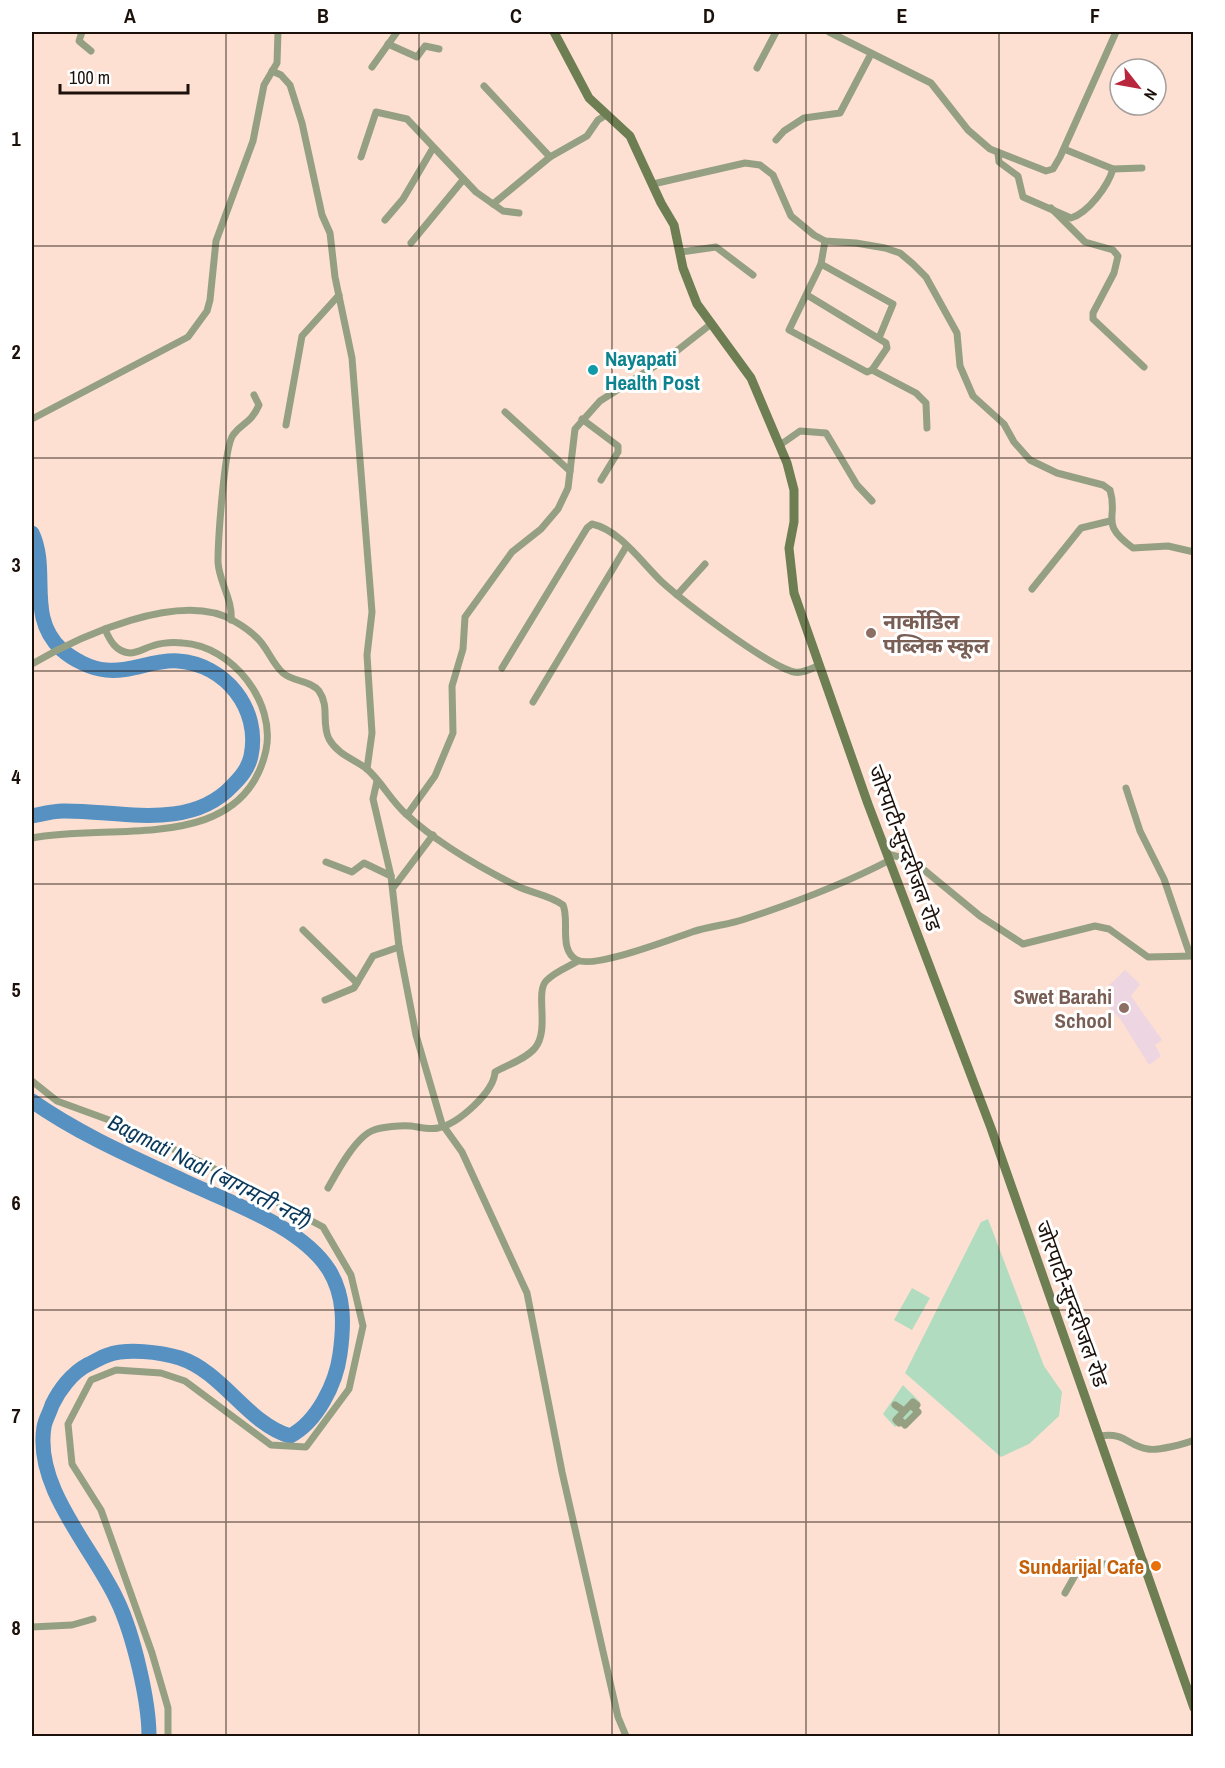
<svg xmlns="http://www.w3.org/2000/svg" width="1225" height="1768" font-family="'Archivo Narrow','Noto Sans Devanagari',sans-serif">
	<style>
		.education { fill: #edd6e1 }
		.green { fill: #b1dcbf }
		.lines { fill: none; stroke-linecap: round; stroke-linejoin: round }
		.river { stroke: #5691c2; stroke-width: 15 }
		.street { stroke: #95a083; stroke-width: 7 }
		.secondary { stroke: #6d7e53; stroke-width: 9 }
		.grid { fill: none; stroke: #1c100a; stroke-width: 1.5; stroke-opacity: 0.55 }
		.culture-dot { fill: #0f9aa8; stroke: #fff; stroke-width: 2 }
		.education-dot { fill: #8d6e63; stroke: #fff; stroke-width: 2 }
		.food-dot { fill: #e8710a; stroke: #fff; stroke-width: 2 }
		.labels { text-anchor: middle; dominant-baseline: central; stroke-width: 6; stroke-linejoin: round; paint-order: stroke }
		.culture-label { font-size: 21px; font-weight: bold; fill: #0d838f; stroke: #fff; text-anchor: start }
		.education-label { font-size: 21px; font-weight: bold; fill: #785e54; stroke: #fff; text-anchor: start }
		.street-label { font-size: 21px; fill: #1c100a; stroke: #fff }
		.food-label { font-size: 21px; font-weight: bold; fill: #c56008; stroke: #fff; text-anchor: end }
		.water-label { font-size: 22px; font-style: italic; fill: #09385a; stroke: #fff }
		.neatline { fill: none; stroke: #1c100a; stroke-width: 2 }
		.grid-label { font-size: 20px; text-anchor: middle; font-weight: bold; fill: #1c100a }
	</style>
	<rect width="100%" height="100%" fill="#fde0d2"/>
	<!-- education -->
	<polygon class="education" points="1125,970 1140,984 1131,996 1162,1040 1155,1045 1161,1056 1149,1065 1121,1020 1098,996"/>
	<!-- green -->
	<g class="green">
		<polygon points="988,1219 1044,1366 1062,1392 1059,1416 1029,1444 1001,1457 905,1373 981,1222"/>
		<polygon points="912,1288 930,1298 912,1330 894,1320"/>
		<polygon points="903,1385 920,1402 914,1408 918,1412 905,1425 901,1421 895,1427 883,1414"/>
	</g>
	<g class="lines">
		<!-- river -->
		<g class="river">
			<path d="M32 533C50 571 26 616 61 649 72 659 91 669 106 670 130 673 154 659 178 661 225 664 261 709 251 756 248 769 241 777 232 786 189 832 117 810 63 811 53 811 42 814 32 816"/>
			<path d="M32 1101C79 1134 132 1157 184 1181 231 1203 301 1226 329 1270 345 1296 344 1325 340 1354 336 1384 317 1422 290 1436 248 1424 223 1372 180 1358 160 1352 127 1348 108 1355 101 1357 94 1362 87 1365 72 1373 59 1390 52 1405 50 1412 45 1420 44 1427 34 1488 93 1548 117 1600 133 1633 149 1700 149 1736"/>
		</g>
		<!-- street -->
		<g class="street">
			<polyline points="82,32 79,41 91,51"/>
			<polyline points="829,32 931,83 968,130 990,149 1046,171 1053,169 1060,157 1116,32"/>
			<polyline points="388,44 417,57 425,46 439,49"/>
			<polyline points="372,67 397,32"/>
			<polyline points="757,68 776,32"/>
			<polyline points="272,71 281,75 290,85 302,123 322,215 330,233 335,277 352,358 372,612 367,655 372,733 367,769"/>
			<polyline points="484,86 550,157"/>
			<polyline points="776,140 784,131 804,118 840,113 871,54"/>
			<polyline points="1064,149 1113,169"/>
			<path d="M998 153 999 162 1018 176 1023 197 1071 218C1088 213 1108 186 1113 169L1142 168"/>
			<polyline points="361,157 376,112 407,119 476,192 503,211 519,213"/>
			<path d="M653 184 745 163 760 165 773 175 791 216 814 235 825 241 856 243 885 248 900 253 913 264 926 277 957 333 960 366 973 396 1004 424 1014 442 1030 460 1057 473 1103 485 1110 490C1119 519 1098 522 1133 548L1168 546 1194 552"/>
			<polyline points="493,204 550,157 587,136 598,120 606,115"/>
			<polyline points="1051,208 1085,242 1113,250 1118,256 1114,273 1093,313 1093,319 1144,367"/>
			<polyline points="385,220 403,199 433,148"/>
			<polyline points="411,243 463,180"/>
			<polyline points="681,252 716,247 753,275"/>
			<polyline points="821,264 893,304 879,338"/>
			<polyline points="807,295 886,343 887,348 872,370 867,372 789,330 821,264 825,241"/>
			<polyline points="872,370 916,393 926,403 927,428"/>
			<polyline points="505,412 570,471"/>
			<polyline points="32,419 188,337 207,311 210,300 216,241 253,141 264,85 277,63 278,32"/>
			<polyline points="582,419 618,446 618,452 601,480"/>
			<polyline points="286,425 302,336 339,295"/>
			<polyline points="780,445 800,431 826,433 857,485 872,501"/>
			<polyline points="1032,589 1081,528 1110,521"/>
			<polyline points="677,595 705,564"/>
			<path d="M231 620C233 600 219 582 218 562 218 543 224 447 233 435 242 422 250 425 259 405L254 395"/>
			<path d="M32 664C78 637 181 589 234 621 241 625 250 631 256 637 267 646 271 662 283 673 293 682 310 680 319 691 330 707 321 723 329 739 338 755 354 759 367 769 382 782 391 801 406 814 437 843 479 867 517 886 531 893 550 895 563 905 570 920 558 950 577 960 594 969 671 939 692 932 709 926 728 925 745 919 794 903 844 884 890 860"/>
			<path d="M502 668 587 528 592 524C620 530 642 563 662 582 684 602 768 666 794 672 803 674 812 668 820 665"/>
			<polyline points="533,702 626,547"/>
			<polyline points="377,781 373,799 391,876 399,947 416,1035 442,1124 462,1152 527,1293 562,1472 618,1717 626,1736"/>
			<polyline points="1126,788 1140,831 1164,879 1190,955"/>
			<polyline points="407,815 435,776 453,733 452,686 463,649 465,617 512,552 541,529 558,509 568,488 575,429 600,401 669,357 711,324"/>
			<path d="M32 838C111 822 243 856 266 750 276 702 232 646 183 643 174 642 161 643 152 646 145 648 137 653 130 653 116 652 110 641 105 629"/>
			<polyline points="887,854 912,860 980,916 1023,944 1095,926 1109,929 1148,957 1194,956"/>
			<polyline points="326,862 352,872 364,863 391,876"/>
			<polyline points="393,888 433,835"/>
			<polyline points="303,930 357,983"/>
			<polyline points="325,1000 354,988 373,956 399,947"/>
			<polyline points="32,1081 57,1101 120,1124 207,1165 323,1227 351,1275 363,1326 349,1389 306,1447 271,1445 185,1381 161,1373 116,1370 91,1380 68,1424 72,1464 101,1510 152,1653 168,1708 168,1736"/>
			<path d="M328 1188C337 1172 356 1136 374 1130 382 1127 401 1125 411 1126 419 1127 430 1130 438 1128 458 1124 494 1092 495 1072 507 1065 526 1059 535 1048 550 1030 535 993 546 981 554 972 568 967 578 961"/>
			<polygon points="913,1402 917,1405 914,1408 918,1412 905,1425 901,1421 899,1423 896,1420"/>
			<polyline points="895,1405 901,1409"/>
			<path d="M1100 1436C1126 1432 1127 1446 1148 1449 1157 1451 1185 1444 1194 1440"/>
			<polyline points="1065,1593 1082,1563 1125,1565 1144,1561"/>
			<polyline points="32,1627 72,1625 93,1619"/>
		</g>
		<!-- secondary -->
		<polyline class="secondary" points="554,32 589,98 630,136 635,147 661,203 674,225 683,268 697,304 751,378 787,463 794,490 794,522 789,548 794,593 868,804 991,1128 1194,1708"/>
	</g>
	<!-- grid -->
	<path class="grid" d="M226 32V1736M419 32V1736M612 32V1736M806 32V1736M999 32V1736M32 246H1194M32 458H1194M32 671H1194M32 884H1194M32 1097H1194M32 1310H1194M32 1522H1194"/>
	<!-- markers -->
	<circle class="culture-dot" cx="593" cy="370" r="6"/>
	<g class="education-dot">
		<circle cx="871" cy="633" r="6"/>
		<circle cx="1124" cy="1008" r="6"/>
	</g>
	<circle class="food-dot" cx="1156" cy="1566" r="6"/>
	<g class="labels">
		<!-- culture labels -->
		<g class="culture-label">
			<text x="605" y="358">Nayapati<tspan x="605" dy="24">Health Post</tspan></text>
		</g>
		<!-- education labels -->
		<g class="education-label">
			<text x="883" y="621">नार्कोडिल<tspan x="883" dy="24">पब्लिक स्कूल</tspan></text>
			<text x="1112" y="996" text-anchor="end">Swet Barahi<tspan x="1112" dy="24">School</tspan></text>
		</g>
		<!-- street labels -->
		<g class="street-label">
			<text transform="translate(905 848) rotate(70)">जोरपाटी-सुन्दरीजल रोड</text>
			<text transform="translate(1072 1304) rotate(70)">जोरपाटी-सुन्दरीजल रोड</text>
		</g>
		<!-- food labels -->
		<g class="food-label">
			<text x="1144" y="1566">Sundarijal Cafe</text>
		</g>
		<!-- water labels -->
		<g class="water-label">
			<text transform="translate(210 1171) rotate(27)">Bagmati Nadi (बागमती नदी)</text>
		</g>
	</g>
	<!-- border -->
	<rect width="1225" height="1768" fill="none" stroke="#ffffff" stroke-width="66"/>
	<!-- north arrow -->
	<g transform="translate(1138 87) rotate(121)"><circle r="28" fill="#ffffff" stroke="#a49f9d" stroke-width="1.5"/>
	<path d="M0-4.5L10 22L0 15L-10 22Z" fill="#b8273e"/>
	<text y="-9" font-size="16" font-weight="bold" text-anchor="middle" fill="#1c100a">N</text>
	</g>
	<!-- scale -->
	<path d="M60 84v9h128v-9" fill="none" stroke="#1c100a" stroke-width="3"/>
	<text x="69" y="84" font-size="18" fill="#1c100a" stroke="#ffffff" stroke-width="4.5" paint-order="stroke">100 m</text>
	<rect x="33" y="33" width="1159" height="1702" class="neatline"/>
	<g class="grid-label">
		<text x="130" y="23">A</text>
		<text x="323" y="23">B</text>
		<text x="516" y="23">C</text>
		<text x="709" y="23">D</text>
		<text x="902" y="23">E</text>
		<text x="1095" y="23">F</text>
		<text x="16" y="146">1</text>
		<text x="16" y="359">2</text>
		<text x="16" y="572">3</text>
		<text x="16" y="784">4</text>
		<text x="16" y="997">5</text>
		<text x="16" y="1210">6</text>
		<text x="16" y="1423">7</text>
		<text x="16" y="1635">8</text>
	</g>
</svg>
